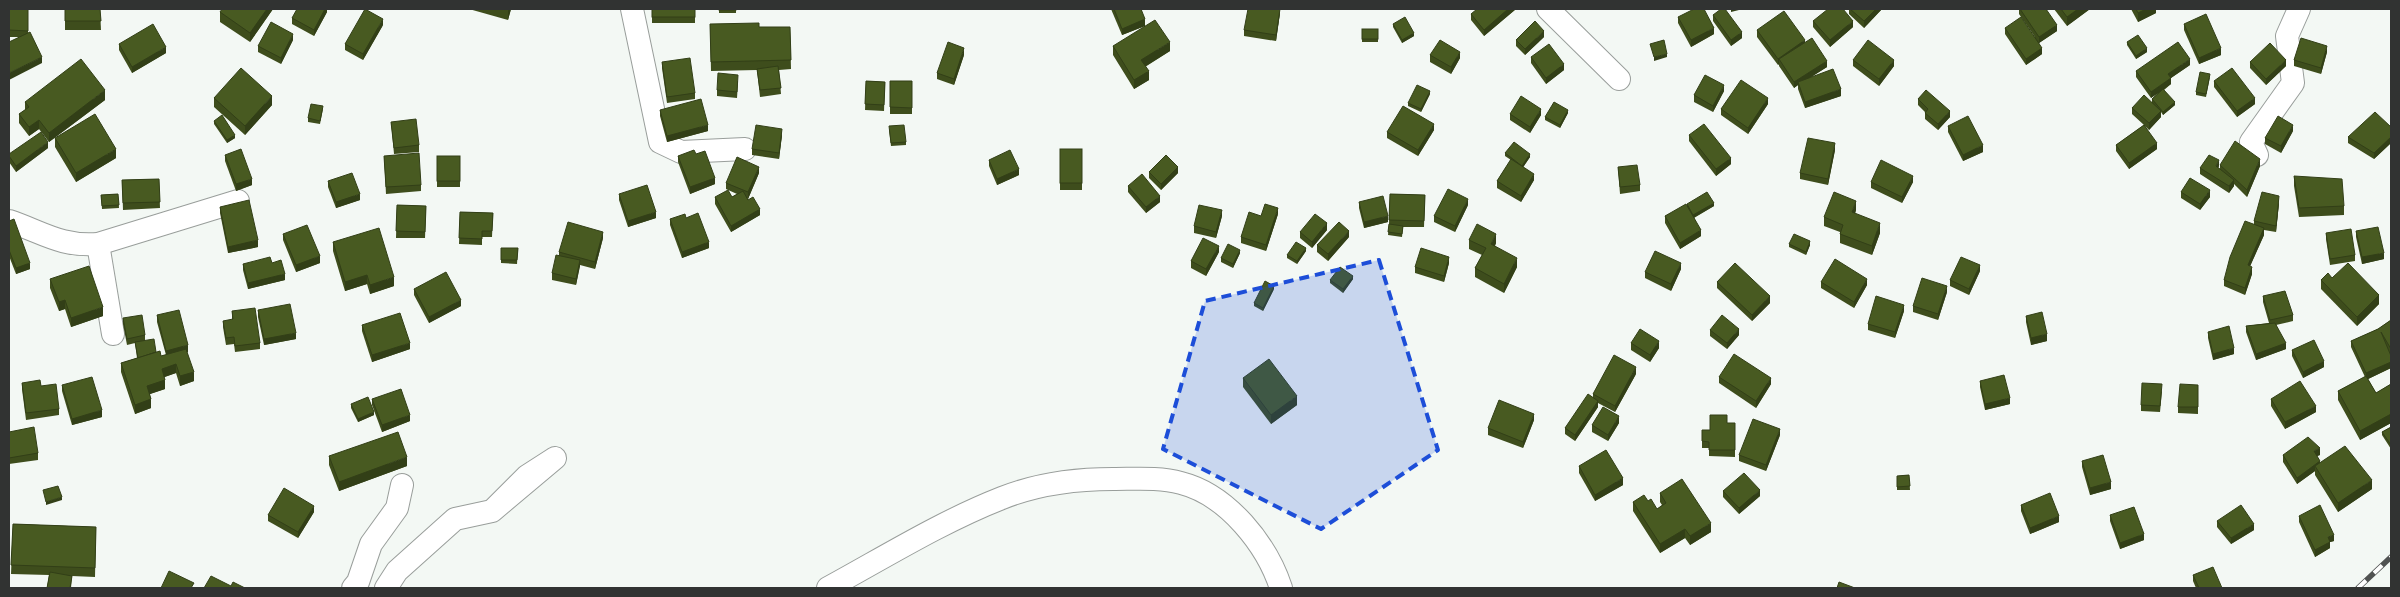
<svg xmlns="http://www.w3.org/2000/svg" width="2400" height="597" font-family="'DejaVu Sans',sans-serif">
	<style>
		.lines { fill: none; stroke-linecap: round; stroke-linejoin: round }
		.minor-casing { stroke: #999e9b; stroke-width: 24 }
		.minor { stroke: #fff; stroke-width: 22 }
		.rail-casing { stroke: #505251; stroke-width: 5.5 }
		.rail { stroke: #fff; stroke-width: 4; stroke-dasharray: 11; stroke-linecap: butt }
		.wall { fill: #3e4d1c }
		.shaded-wall { fill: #323f17 }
		.building { fill: #485a21; stroke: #323f17 }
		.marked { fill: #1d4ed8; fill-opacity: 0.2; stroke: #1d4ed8; stroke-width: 4; stroke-dasharray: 10 6; stroke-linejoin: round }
	</style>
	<rect width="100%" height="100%" fill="#f3f8f4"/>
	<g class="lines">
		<defs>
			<g id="minor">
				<polyline points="632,9 660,142 681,152 745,149"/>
				<polyline points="1548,9 1619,79"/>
				<polyline points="2257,155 2251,142 2293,83 2287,36 2299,9"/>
				<path d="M9 221C42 232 61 247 98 244L238 201"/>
				<polyline points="98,244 113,334"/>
				<polyline points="353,588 358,582 371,544 397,508 402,485"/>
				<polyline points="386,588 397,571 455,519 492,511 555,458 527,476 492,511"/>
				<path d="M828 588C885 557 941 522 1002 498 1037 484 1076 479 1113 479 1136 479 1159 477 1181 483 1228 495 1267 545 1281 588"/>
			</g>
		</defs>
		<!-- minor casing -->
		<use href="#minor" class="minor-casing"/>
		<!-- minor -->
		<use href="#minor" class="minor"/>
		<defs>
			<polyline id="rail" points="2358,588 2391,557"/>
		</defs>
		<!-- rail casing -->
		<use href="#rail" class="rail-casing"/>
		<!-- rail -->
		<use href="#rail" class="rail"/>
	</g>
	<!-- wall -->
	<g class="wall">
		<polygon points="9,9 28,9 28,33 42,63 20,37 9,37"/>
		<polygon points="65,9 100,9 101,30 65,30"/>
		<polygon points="273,9 250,42 220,22 220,12"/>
		<polygon points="327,9 327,12 314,36 292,24 292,18"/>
		<polygon points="469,9 511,9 508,20"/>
		<rect x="652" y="9" width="43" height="14"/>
		<rect x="719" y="9" width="17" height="4"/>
		<polygon points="1111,9 1141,9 1145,26 1122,35"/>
		<polygon points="1516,9 1484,36 1471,20 1471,14"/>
		<polygon points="1849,9 1882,9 1864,28 1849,14"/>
		<polygon points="2019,9 2046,9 2057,31 2039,43 2042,54 2026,65 2005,34 2005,28 2035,37 2019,14"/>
		<polygon points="2054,9 2090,9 2067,26"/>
		<polygon points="2131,9 2156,9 2156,13 2138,22"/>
		<polygon points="1280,13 1276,41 1244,36 1244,30"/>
		<polygon points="1713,15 1742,38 1731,46 1713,21"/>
		<polygon points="1678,17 1714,34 1691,47 1678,23"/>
		<polygon points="1813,21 1853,27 1830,47 1813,27"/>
		<polygon points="710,24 759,27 790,27 791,69 779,70 781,94 760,97 757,70 711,71"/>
		<polygon points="1393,24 1414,36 1402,43 1393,27"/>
		<polygon points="2184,24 2221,55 2199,64 2184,30"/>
		<polygon points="383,25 363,60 345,50 345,44"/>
		<rect x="1362" y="29" width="16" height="13"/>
		<polygon points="1757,30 1805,43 1827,67 1809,78 1841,96 1805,108 1798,89 1798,85 1794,88 1779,66 1779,64 1778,65 1757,37"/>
		<polygon points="1544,37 1525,55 1516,46 1516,40"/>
		<polygon points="293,40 281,64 258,52 258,46"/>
		<polygon points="2127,42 2147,52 2136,59 2127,45"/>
		<polygon points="119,44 166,53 132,73 119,50"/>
		<polygon points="1113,46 1170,51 1145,67 1149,80 1134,89 1113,55"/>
		<polygon points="2327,52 2321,74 2294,66 2294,60"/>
		<polygon points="964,55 954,85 937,79 937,73"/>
		<polygon points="1430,55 1460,58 1451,74 1430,62"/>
		<polygon points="1531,57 1564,70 1546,84 1531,63"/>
		<polygon points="1853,60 1894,66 1879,86 1853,66"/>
		<polygon points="662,62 695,93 695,99 667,103 662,68"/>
		<polygon points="2250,62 2286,66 2266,85 2250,68"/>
		<polygon points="2190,65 2171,78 2171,84 2164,90 2175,105 2163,115 2161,112 2161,117 2149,130 2145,126 2157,149 2129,169 2116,151 2116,145 2144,125 2132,114 2132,108 2152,102 2152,99 2158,93 2151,98 2136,77 2136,71"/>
		<polygon points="2210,77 2206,97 2196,95 2196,92"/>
		<polygon points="738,81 737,98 717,96 717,90"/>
		<polygon points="866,81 885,82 884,111 865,110"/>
		<rect x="890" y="81" width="22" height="33"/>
		<polygon points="2214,81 2255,104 2237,117 2214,87"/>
		<polygon points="1724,91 1713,112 1694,102 1694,95"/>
		<polygon points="1430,94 1421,112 1408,106 1408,103"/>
		<polygon points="214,98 272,105 245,135 214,107"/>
		<polygon points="1918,99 1950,117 1938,130 1925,119 1925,112 1918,105"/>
		<polygon points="105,100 49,142 39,129 29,136 19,123 19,114 25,110 25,102"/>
		<polygon points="1768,104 1748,134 1721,115 1721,109"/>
		<polygon points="323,109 320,124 308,122 308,118"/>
		<polygon points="660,110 708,131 667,142 660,116"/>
		<polygon points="1568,113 1560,128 1545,120 1545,117"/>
		<polygon points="1510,114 1541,115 1530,133 1510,120"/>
		<polygon points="214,121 235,138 227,143 214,124"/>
		<polygon points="391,122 419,145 419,152 394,154"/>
		<polygon points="1948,126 1983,152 1963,161 1948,132"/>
		<polygon points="2391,127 2391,143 2374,159 2348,143 2348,137"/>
		<polygon points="889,129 906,142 906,145 891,146"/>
		<polygon points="1434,130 1418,156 1387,138 1387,132"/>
		<polygon points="2293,131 2281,153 2265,144 2265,138"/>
		<polygon points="782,135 779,159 752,155 752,149"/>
		<polygon points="1689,135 1731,164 1716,176 1689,141"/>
		<polygon points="55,138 116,158 76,182 55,147"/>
		<polygon points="48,148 16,172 9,162 9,154"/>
		<rect x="1060" y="149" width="22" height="41"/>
		<polygon points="1835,150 1828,185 1800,179 1800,173"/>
		<polygon points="1505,153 1530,157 1523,167 1534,180 1521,202 1497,188 1497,181 1511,160 1505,156"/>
		<polygon points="696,154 715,184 690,194 678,162 678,156"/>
		<polygon points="225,155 252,185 236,191 225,161"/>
		<polygon points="384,156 421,185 421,191 386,194"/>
		<rect x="437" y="156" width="23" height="31"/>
		<polygon points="989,160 1019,175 997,185 989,166"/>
		<polygon points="2220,165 2260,166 2247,197 2234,184 2234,186 2229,193 2200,174 2200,168 2219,166 2218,168 2220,169"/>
		<polygon points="1618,167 1640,185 1640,191 1620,194"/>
		<polygon points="1149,172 1178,173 1161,190 1149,178"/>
		<polygon points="759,173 748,199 747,198 760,215 731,232 715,204 715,197 732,197 737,194 726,189 726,183"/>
		<polygon points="2294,176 2344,206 2344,215 2299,217 2294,186"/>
		<polygon points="159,179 160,208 123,210 122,180"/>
		<polygon points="328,181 360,200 336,208 328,187"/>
		<polygon points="1871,182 1913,182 1902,203 1871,188"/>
		<polygon points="1128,186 1160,202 1146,213 1128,192"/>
		<polygon points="2181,192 2210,197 2200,210 2181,198"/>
		<polygon points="118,194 119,208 102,209 101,195"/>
		<polygon points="619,194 656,218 628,227 619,200"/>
		<polygon points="1390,194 1425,195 1424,227 1403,227 1402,237 1388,235 1389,224"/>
		<polygon points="1359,202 1388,222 1364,228 1359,208"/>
		<polygon points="2279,203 2276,232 2264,230 2264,235 2250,266 2252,274 2245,295 2224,286 2224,280 2254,225 2254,221"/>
		<polygon points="1687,204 1714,206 1694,218 1701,236 1680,249 1665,223 1665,216 1687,206"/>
		<polygon points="397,205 426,206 425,238 396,238"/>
		<polygon points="1468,205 1455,232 1434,222 1434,216"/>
		<polygon points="220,207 258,247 228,253 220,213"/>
		<polygon points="1856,210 1855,214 1880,233 1872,255 1840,243 1840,232 1824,226 1824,217"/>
		<polygon points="460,212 493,213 492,237 482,237 482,245 459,244"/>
		<polygon points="1278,214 1266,251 1241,243 1241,237"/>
		<polygon points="1222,216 1216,238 1194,233 1194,226"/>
		<polygon points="686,218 709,248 682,258 670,225 670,219"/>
		<polygon points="9,221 30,269 16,274 9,256"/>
		<polygon points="1327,230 1312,248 1300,238 1300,232"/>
		<polygon points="2356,231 2384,259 2362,264 2356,237"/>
		<polygon points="2326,233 2355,255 2355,261 2330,265 2326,239"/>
		<polygon points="283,234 320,263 296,272 283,240"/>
		<polygon points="1349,237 1328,261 1317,252 1317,245"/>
		<polygon points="603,238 595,269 580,265 576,285 552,280 552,273 559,255 559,252"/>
		<polygon points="1469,240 1496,243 1495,246 1517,267 1504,293 1475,277 1475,268 1482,255 1469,249"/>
		<polygon points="333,242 394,286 370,294 367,284 345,291 333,251"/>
		<polygon points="1789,244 1810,245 1806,255 1789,247"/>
		<polygon points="501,248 518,248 517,264 501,263"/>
		<polygon points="1306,251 1297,264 1287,258 1287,255"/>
		<polygon points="1219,252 1206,276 1191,268 1191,261"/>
		<polygon points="1240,253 1233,268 1221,262 1221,258"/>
		<polygon points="272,263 285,280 248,289 243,270 243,264"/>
		<polygon points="1449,263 1444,282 1415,273 1415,267"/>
		<polygon points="1681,269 1671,291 1645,278 1645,272"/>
		<polygon points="1980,271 1969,295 1950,286 1950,280"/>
		<polygon points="2332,278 2379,304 2357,326 2321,289 2321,280"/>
		<polygon points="50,279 103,316 71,327 65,309 59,311 50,288"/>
		<polygon points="1353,279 1343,293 1330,283 1330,280"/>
		<polygon points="1717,282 1770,303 1752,321 1717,288"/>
		<polygon points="1821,282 1867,285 1854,308 1821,288"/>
		<polygon points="414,289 461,306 429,323 414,295"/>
		<polygon points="1274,289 1263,311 1254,306 1254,303"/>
		<polygon points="1947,292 1938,320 1913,312 1913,306"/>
		<polygon points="2263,296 2293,315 2293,321 2276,325 2286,349 2256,360 2246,332 2246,326 2269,323 2263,302"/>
		<polygon points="258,310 296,339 264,345 258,317"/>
		<polygon points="232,311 260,343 260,349 235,352 234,344 226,345 223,327 223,321 232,320"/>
		<polygon points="1904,311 1895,338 1868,330 1868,324"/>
		<polygon points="157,315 188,352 187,352 194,381 180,386 176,373 164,377 165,389 150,394 151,408 135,414 121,372 121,363 137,358 135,343 127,345 123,324 123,318 145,335 145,341 156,352 161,356 166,355 157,322"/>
		<polygon points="2026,316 2047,341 2031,345 2026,322"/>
		<polygon points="2391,320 2391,355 2389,352 2391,356 2391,368 2368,379 2376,393 2391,384 2391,423 2360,440 2338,400 2338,391 2365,377 2351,347 2351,341 2378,329"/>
		<polygon points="362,325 410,349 372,362 362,331"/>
		<polygon points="1710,330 1739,335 1727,349 1710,336"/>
		<polygon points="2208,332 2234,354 2213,360 2208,338"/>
		<polygon points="1631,343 1659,348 1650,362 1631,350"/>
		<polygon points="2292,350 2324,367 2303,378 2292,356"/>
		<polygon points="1636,374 1615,412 1598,403 1598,407 1575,441 1565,434 1565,428 1593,397 1593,394"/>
		<polygon points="1719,377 1771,384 1756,408 1719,383"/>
		<polygon points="1243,378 1297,405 1271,424 1243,387"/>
		<polygon points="1980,381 2010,404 1985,410 1980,387"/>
		<polygon points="22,383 41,386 59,409 59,415 26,420 22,389"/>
		<polygon points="62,385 102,417 72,425 62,391"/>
		<polygon points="2198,385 2198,414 2178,413 2178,407"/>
		<polygon points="2162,391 2160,412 2141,411 2141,405"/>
		<polygon points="372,399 410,421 382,432 372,405"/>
		<polygon points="2271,399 2316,412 2285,429 2271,406"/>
		<polygon points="351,404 374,415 358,422 351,408"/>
		<polygon points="1534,420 1523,448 1488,435 1488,428"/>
		<polygon points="1619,423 1608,441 1592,432 1592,425"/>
		<polygon points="1727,423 1735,423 1735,457 1709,456 1709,448 1702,448 1702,441 1710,430"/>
		<polygon points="2391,427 2391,449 2382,435 2382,432"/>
		<polygon points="9,432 38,453 38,460 9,464"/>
		<polygon points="1780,435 1766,471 1739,461 1739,455"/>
		<polygon points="2283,455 2320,455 2317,456 2320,463 2372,489 2338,512 2315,475 2315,471 2297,484 2283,462"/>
		<polygon points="329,456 407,466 339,491 329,465"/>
		<polygon points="2082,461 2111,489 2090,495 2082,467"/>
		<polygon points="1579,466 1623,485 1595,501 1579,473"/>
		<polygon points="1909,475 1910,490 1897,490 1897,476"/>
		<polygon points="1723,491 1760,496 1739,514 1723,497"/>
		<polygon points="1660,493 1711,532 1690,545 1685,538 1660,553 1633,511 1633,502 1648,501 1657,509 1662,505 1660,502"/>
		<polygon points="2021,505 2059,522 2030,534 2021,511"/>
		<polygon points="314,512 298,538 268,521 268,515"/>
		<polygon points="2110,515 2144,540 2120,549 2110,521"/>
		<polygon points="2299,516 2334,541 2330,542 2330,548 2315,557 2299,522"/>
		<polygon points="2217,521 2254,530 2231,544 2217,527"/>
		<polygon points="13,524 96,527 95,577 72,576 71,588 47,588 49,575 11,574"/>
		<polygon points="2193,575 2222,588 2196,588 2193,581"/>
	</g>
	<!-- shaded-wall -->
	<g class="shaded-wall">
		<polygon points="267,9 273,9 250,42 250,33"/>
		<polygon points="325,9 327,9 327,12 314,36 314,30"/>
		<polygon points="509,9 511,9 508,20 508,11"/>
		<polygon points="1280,9 1280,13 1276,41 1276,35"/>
		<polygon points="1508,9 1516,9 1484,36 1484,30"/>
		<polygon points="1731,9 1743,9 1731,12"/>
		<polygon points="1876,9 1882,9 1864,28 1864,21"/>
		<polygon points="2078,9 2090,9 2067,26 2067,17"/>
		<polygon points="2146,9 2156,9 2156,13 2138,22 2138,13"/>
		<polygon points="383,19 383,25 363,60 363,54"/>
		<polygon points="1145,19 1145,26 1122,35 1122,29"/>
		<polygon points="1853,21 1853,27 1830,47 1830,40"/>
		<polygon points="2057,25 2057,31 2039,43 2039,37"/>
		<polygon points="1714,28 1714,34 1691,47 1691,40"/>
		<polygon points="1544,31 1544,37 1525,55 1525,49"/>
		<polygon points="1742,32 1742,38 1731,46 1731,40"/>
		<polygon points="1414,33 1414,36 1402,43 1402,40"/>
		<polygon points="293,34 293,40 281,64 281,58"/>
		<polygon points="1805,40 1805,46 1779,59 1779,64 1778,65 1778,59"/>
		<polygon points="1170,42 1170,51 1141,69 1141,60"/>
		<polygon points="2327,46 2327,52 2321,74 2321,68"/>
		<polygon points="166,47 166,53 132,73 132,67"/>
		<polygon points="964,48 964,55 954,85 954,79"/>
		<polygon points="2042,48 2042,54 2026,65 2026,59"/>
		<polygon points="2147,48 2147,52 2136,59 2136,56"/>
		<polygon points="2221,48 2221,55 2199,64 2199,58"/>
		<polygon points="1460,52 1460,58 1451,74 1451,67"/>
		<polygon points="1667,54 1667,57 1654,61 1654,57"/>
		<polygon points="42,57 42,63 9,80 9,73"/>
		<polygon points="2190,59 2190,65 2168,80 2168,74"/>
		<polygon points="1894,60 1894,66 1879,86 1879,79"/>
		<polygon points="2286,60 2286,66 2266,85 2266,79"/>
		<polygon points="1827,61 1827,67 1799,85 1798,82 1798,85 1794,88 1794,82"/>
		<polygon points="1564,64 1564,70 1546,84 1546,78"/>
		<polygon points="1149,71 1149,80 1134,89 1134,80"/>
		<polygon points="2171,78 2171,84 2151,98 2151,92"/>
		<polygon points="1724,85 1724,91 1713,112 1713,106"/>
		<polygon points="1841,89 1841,96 1805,108 1805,102"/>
		<polygon points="105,90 105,100 49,142 49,133"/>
		<polygon points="1430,91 1430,94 1421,112 1421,109"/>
		<polygon points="272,96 272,105 245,135 245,126"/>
		<polygon points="1768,98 1768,104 1748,134 1748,128"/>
		<polygon points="2255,98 2255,104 2237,117 2237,111"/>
		<polygon points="2175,102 2175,105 2163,115 2163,112"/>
		<polygon points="1541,109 1541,115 1530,133 1530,127"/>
		<polygon points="1568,110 1568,113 1560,128 1560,125"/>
		<polygon points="1950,111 1950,117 1938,130 1938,124"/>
		<polygon points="2161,111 2161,117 2149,130 2149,123"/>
		<polygon points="39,120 39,129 29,136 29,127"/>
		<polygon points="1434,124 1434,130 1418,156 1418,150"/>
		<polygon points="708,125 708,131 667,142 667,136"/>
		<polygon points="2293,125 2293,131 2281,153 2281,146"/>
		<polygon points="782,129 782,135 779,159 779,153"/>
		<polygon points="235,135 235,138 227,143 227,140"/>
		<polygon points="2391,137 2391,143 2374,159 2374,153"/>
		<polygon points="48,142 48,148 16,172 16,166"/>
		<polygon points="1835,143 1835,150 1828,185 1828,179"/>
		<polygon points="2157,143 2157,149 2129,169 2129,163"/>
		<polygon points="1983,145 1983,152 1963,161 1963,155"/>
		<polygon points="116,149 116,158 76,182 76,173"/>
		<polygon points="1530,154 1530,157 1522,169 1522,166"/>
		<polygon points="1731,158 1731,164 1716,176 1716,169"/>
		<polygon points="2260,159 2260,166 2247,197 2247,190"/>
		<polygon points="2219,160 2219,166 2216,172 2216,166"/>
		<polygon points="759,167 759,173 748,199 748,192"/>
		<polygon points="1178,167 1178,173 1161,190 1161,184"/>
		<polygon points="1019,169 1019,175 997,185 997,179"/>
		<polygon points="1534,174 1534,180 1521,202 1521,196"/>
		<polygon points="1913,176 1913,182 1902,203 1902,197"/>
		<polygon points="715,178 715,184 690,194 690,187"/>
		<polygon points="252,179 252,185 236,191 236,184"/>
		<polygon points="2234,180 2234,186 2229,193 2229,186"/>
		<polygon points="2210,190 2210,197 2200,210 2200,204"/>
		<polygon points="360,194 360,200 336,208 336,202"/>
		<polygon points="1160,196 1160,202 1146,213 1146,207"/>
		<polygon points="2279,196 2279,203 2276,232 2276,226"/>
		<polygon points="1468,199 1468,205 1455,232 1455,226"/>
		<polygon points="1856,201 1856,210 1852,221 1852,212"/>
		<polygon points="1714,203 1714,206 1693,218 1693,215"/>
		<polygon points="1278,208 1278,214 1266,251 1266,245"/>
		<polygon points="760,209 760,215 731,232 731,226"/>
		<polygon points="1222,210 1222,216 1216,238 1216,232"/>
		<polygon points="656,212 656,218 628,227 628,221"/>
		<polygon points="1388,216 1388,222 1364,228 1364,222"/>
		<polygon points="1327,223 1327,230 1312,248 1312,242"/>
		<polygon points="1880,223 1880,233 1872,255 1872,246"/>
		<polygon points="2264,228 2264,235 2248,271 2248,265"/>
		<polygon points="1701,230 1701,236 1680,249 1680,243"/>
		<polygon points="1349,231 1349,237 1328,261 1328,254"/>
		<polygon points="603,232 603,238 595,269 595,262"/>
		<polygon points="1496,234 1496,243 1491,253 1491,244"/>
		<polygon points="258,240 258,247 228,253 228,247"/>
		<polygon points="1810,241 1810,245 1806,255 1806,252"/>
		<polygon points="709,242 709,248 682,258 682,252"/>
		<polygon points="1219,246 1219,252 1206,276 1206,269"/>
		<polygon points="1306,248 1306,251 1297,264 1297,261"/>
		<polygon points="1240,250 1240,253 1233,268 1233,264"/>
		<polygon points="2384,253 2384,259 2362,264 2362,257"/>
		<polygon points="320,256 320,263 296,272 296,265"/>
		<polygon points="1449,257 1449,263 1444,282 1444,276"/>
		<polygon points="1517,258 1517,267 1504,293 1504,284"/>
		<polygon points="580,260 580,266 576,285 576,279"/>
		<polygon points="30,263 30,269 16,274 16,268"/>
		<polygon points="1681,263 1681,269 1671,291 1671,284"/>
		<polygon points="1980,265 1980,271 1969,295 1969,289"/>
		<polygon points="2252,267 2252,274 2245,295 2245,288"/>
		<polygon points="285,274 285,280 248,289 248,283"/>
		<polygon points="367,275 367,284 345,291 345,282"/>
		<polygon points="1353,276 1353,279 1343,293 1343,289"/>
		<polygon points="394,277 394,286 370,294 370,285"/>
		<polygon points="1867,279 1867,285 1854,308 1854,302"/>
		<polygon points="1274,286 1274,289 1263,311 1263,308"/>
		<polygon points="1947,286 1947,292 1938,320 1938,314"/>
		<polygon points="2379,295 2379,304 2357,326 2357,317"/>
		<polygon points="1770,296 1770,303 1752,321 1752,315"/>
		<polygon points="65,300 65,309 59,311 59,302"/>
		<polygon points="461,300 461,306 429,323 429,317"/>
		<polygon points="1904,305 1904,311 1895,338 1895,332"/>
		<polygon points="103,307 103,316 71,327 71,318"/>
		<polygon points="1739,329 1739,335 1727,349 1727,343"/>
		<polygon points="296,333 296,339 264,345 264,339"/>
		<polygon points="2047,334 2047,341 2031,345 2031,338"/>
		<polygon points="1659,341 1659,348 1650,362 1650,355"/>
		<polygon points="410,343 410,349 372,362 372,355"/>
		<polygon points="2286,343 2286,349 2256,360 2256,354"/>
		<polygon points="188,345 188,352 166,357 166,351"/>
		<polygon points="2234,348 2234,354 2213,360 2213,354"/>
		<polygon points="2324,361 2324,367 2303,378 2303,372"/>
		<polygon points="2391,362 2391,368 2366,380 2366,373"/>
		<polygon points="176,364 176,373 162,378 162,369"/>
		<polygon points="1636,367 1636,374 1615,412 1615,406"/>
		<polygon points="194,372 194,381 180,386 180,376"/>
		<polygon points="1771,378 1771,384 1756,408 1756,401"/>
		<polygon points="165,380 165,389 147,395 147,386"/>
		<polygon points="1297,396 1297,405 1271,424 1271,415"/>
		<polygon points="2010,398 2010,404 1985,410 1985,404"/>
		<polygon points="151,399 151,408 135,414 135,405"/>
		<polygon points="1598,401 1598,407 1575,441 1575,435"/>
		<polygon points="2316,406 2316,412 2285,429 2285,422"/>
		<polygon points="102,410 102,417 72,425 72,419"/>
		<polygon points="374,412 374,415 358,422 358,419"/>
		<polygon points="1534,414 1534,420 1523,448 1523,442"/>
		<polygon points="2391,414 2391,423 2360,440 2360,431"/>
		<polygon points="410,415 410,421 382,432 382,425"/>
		<polygon points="1619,416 1619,423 1608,441 1608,435"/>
		<polygon points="1780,429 1780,435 1766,471 1766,465"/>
		<polygon points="2320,448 2320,455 2314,457 2314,451"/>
		<polygon points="407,457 407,466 339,491 339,482"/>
		<polygon points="2320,461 2320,468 2315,466 2315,471 2297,484 2297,478"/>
		<polygon points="1623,478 1623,485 1595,501 1595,495"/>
		<polygon points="2372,480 2372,489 2338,512 2338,503"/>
		<polygon points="2111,482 2111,489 2090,495 2090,488"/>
		<polygon points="1760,490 1760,496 1739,514 1739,508"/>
		<polygon points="62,497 62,500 46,505 46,502"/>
		<polygon points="314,506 314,512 298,538 298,532"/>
		<polygon points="2059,516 2059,522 2030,534 2030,528"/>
		<polygon points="1711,523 1711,532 1690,545 1690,536"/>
		<polygon points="2254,524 2254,530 2231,544 2231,538"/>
		<polygon points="1685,529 1685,538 1660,553 1660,544"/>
		<polygon points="2144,534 2144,540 2120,549 2120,543"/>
		<polygon points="2334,535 2334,541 2330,542 2330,548 2315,557 2315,550 2328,537"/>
	</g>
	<!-- building -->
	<g class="building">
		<polygon points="9,9 28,9 28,31 9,30"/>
		<polygon points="65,9 100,9 101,21 65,21"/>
		<polygon points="222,9 267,9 250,33 220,12"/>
		<polygon points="297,9 325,9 314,30 292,18"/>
		<polygon points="365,9 383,19 363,54 345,44"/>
		<rect x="652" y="9" width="43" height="8"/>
		<rect x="719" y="9" width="17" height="1"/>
		<polygon points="1114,9 1141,9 1145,19 1122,29"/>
		<polygon points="1248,9 1280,9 1276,35 1244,30"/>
		<polygon points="1477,9 1508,9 1484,30 1471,14"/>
		<polygon points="1694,9 1704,9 1714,28 1691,40 1678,17"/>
		<polygon points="1721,9 1725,9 1742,32 1731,40 1713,15"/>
		<polygon points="1828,9 1843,9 1853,21 1830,40 1813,21"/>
		<polygon points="1850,9 1876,9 1864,21"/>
		<polygon points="2020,9 2046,9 2057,25 2039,37"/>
		<polygon points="2061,9 2078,9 2067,17"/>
		<polygon points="2136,9 2146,9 2138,13"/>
		<polygon points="1784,11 1805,40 1778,59 1757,30"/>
		<polygon points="2206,14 2221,48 2199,58 2184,24"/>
		<polygon points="1405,17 1414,33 1402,40 1393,24"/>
		<polygon points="2021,17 2042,48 2026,59 2005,28"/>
		<polygon points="1155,20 1170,42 1141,60 1149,71 1134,80 1113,46"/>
		<polygon points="1535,21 1544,31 1525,49 1516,40"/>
		<polygon points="271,22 293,34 281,58 258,46"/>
		<polygon points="759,23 759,27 790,27 791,60 711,62 710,24"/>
		<polygon points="153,24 166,47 132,67 119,44"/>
		<rect x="1362" y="29" width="16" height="10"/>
		<polygon points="30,32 42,57 9,73 9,42"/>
		<polygon points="2138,35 2147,48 2136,56 2127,42"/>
		<polygon points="1812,38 1827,61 1794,82 1779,59"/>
		<polygon points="2301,38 2327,46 2321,68 2294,60"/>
		<polygon points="1440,40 1460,52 1451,67 1430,55"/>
		<polygon points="1664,40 1667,54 1654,57 1650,44"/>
		<polygon points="1868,40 1894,60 1879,79 1853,60"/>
		<polygon points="948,42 964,48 954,79 937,73"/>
		<polygon points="2178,42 2190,59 2168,74 2171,78 2151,92 2136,71"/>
		<polygon points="2270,43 2286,60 2266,79 2250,62"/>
		<polygon points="1549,44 1564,64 1546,78 1531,57"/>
		<polygon points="690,58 695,93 667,97 662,62"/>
		<polygon points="81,59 105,90 49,133 39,120 29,127 19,114 29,107 25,102"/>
		<polygon points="778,66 781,88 760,90 757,69"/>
		<polygon points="241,68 272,96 245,126 214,98"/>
		<polygon points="2232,68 2255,98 2237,111 2214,81"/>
		<polygon points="1833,69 1841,89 1805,102 1798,82"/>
		<polygon points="2200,72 2210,74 2206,94 2196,92"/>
		<polygon points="718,73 738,75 737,92 717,90"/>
		<polygon points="1705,75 1724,85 1713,106 1694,95"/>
		<polygon points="1741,80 1768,98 1748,128 1721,109"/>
		<polygon points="866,81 885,82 884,105 865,104"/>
		<polygon points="890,81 912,81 912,108 890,107"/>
		<polygon points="1417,85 1430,91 1421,109 1408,103"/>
		<polygon points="2163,89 2175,102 2163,112 2152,99"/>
		<polygon points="1926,90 1950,111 1938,124 1925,113 1928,109 1918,99"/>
		<polygon points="2144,95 2161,111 2149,123 2132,108"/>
		<polygon points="1521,96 1541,109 1530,127 1510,114"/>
		<polygon points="701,99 708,125 667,136 660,110"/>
		<polygon points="1554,102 1568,110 1560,125 1545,117"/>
		<polygon points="311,104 323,106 320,121 308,118"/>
		<polygon points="1403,106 1434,124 1418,150 1387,132"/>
		<polygon points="2375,112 2391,127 2391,137 2374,153 2348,137"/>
		<polygon points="95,114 116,149 76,173 55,138"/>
		<polygon points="222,115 235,135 227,140 214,121"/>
		<polygon points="1968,116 1983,145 1963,155 1948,126"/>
		<polygon points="2278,116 2293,125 2281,146 2265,138"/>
		<polygon points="416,119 419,145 394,148 391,122"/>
		<polygon points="1704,124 1731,158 1716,169 1689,135"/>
		<polygon points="756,125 782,129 779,153 752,149"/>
		<polygon points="904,125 906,142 891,143 889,126"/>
		<polygon points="2144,125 2157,143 2129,163 2116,145"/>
		<polygon points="41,132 48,142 16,166 9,156 9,154"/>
		<polygon points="1808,138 1835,143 1828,179 1800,173"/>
		<polygon points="2235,141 2260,159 2247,190 2220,165"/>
		<polygon points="1514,142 1530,154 1522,166 1505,153"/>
		<polygon points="241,149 252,179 236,184 225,155"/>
		<rect x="1060" y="149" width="22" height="34"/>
		<polygon points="694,150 696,154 705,151 715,178 690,187 678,156"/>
		<polygon points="1010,150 1019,169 997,179 989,160"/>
		<polygon points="419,153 421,185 386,187 384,156"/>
		<polygon points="1166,155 1178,167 1161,184 1149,172"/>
		<polygon points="2209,155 2219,160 2216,166 2234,180 2229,186 2200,168"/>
		<rect x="437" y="156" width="23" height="25"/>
		<polygon points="737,157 759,167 748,192 726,183"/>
		<polygon points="1511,159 1534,174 1521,196 1497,181"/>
		<polygon points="1881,160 1913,176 1902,197 1871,182"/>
		<polygon points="1637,165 1640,185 1620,187 1618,167"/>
		<polygon points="352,173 360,194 336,202 328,181"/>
		<polygon points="1142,174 1160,196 1146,207 1128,186"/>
		<polygon points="2294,176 2342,179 2344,206 2299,208"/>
		<polygon points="2190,178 2210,190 2200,204 2181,192"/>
		<polygon points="159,179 160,202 123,203 122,180"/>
		<polygon points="647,185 656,212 628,221 619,194"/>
		<polygon points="1448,189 1468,199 1455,226 1434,216"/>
		<polygon points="728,190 732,197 743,191 748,200 753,197 760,209 731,226 715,197"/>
		<polygon points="1707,192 1714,203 1693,215 1687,204"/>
		<polygon points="1834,192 1856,201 1852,212 1880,223 1872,246 1840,234 1843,225 1824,217"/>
		<polygon points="2262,192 2279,196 2276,226 2254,221"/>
		<polygon points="118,194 119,205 102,206 101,195"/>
		<polygon points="1390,194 1425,195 1424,221 1389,220"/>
		<polygon points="1383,196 1388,216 1364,222 1359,202"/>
		<polygon points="249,200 258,240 228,247 220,207"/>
		<polygon points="1265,204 1278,208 1266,245 1241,237 1249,212 1261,216"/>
		<polygon points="1686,204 1701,230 1680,243 1665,216"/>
		<polygon points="397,205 426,206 425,232 396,231"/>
		<polygon points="1199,205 1222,210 1216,232 1194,226"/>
		<polygon points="460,212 493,213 492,231 482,231 482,239 459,238"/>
		<polygon points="698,213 709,242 682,252 670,219 685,214 686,218"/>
		<polygon points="1315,214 1327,223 1312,242 1300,232"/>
		<polygon points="14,219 30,263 16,268 9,250 9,221"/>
		<polygon points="2245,221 2264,228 2248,265 2252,267 2245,288 2224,280 2230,257"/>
		<polygon points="568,222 603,232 595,262 559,252"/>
		<polygon points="1339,222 1349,231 1328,254 1317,245"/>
		<polygon points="1389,224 1403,226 1402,234 1388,232"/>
		<polygon points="1477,224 1496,234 1491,244 1517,258 1504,284 1475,268 1486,248 1469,240"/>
		<polygon points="307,225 320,256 296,265 283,234"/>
		<polygon points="2378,227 2384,253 2362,257 2356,231"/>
		<polygon points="379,228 394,277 370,285 367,275 345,282 333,242"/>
		<polygon points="2351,229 2355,255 2330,259 2326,233"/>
		<polygon points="1794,234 1810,241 1806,252 1789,244"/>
		<polygon points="1203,238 1219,246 1206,269 1191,261"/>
		<polygon points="1296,242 1306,248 1297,261 1287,255"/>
		<polygon points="1228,244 1240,250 1233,264 1221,258"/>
		<polygon points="501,248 518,248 517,260 501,260"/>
		<polygon points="1421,248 1449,257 1444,276 1415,267"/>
		<polygon points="1655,251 1681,263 1671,284 1645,272"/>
		<polygon points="556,255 580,260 576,279 552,273"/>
		<polygon points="270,257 272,263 281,260 285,274 248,283 243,264"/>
		<polygon points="1961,257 1980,265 1969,289 1950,280"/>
		<polygon points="1835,259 1867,279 1854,302 1821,282"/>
		<polygon points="1735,263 1770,296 1752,315 1717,282"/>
		<polygon points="2348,263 2379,295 2357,317 2321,280 2328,273 2332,278"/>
		<polygon points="89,266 103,307 71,318 65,300 59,302 50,279"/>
		<polygon points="1340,267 1353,276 1343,289 1330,280"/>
		<polygon points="446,272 461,300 429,317 414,289"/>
		<polygon points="1922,278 1947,286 1938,314 1913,306"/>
		<polygon points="1265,281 1274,286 1263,308 1254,303"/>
		<polygon points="2285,291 2293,315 2270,320 2263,296"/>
		<polygon points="1876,296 1904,305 1895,332 1868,324"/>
		<polygon points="290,304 296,333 264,339 258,310"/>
		<polygon points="255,308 260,343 235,346 234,337 226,338 223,321 233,319 232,311"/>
		<polygon points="179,310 188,345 166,351 157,315"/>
		<polygon points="2042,312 2047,334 2031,338 2026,316"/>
		<polygon points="400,313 410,343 372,355 362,325"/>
		<polygon points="142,315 145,335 127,339 123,318"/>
		<polygon points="1722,315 1739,329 1727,343 1710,330"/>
		<polygon points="2391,320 2391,349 2381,332 2391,356 2391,362 2366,373 2351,341 2378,329"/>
		<polygon points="2275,323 2286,343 2256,354 2246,326"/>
		<polygon points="2229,326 2234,348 2213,354 2208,332"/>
		<polygon points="1640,329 1659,341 1650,355 1631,343"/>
		<polygon points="154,339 156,352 138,358 135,342"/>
		<polygon points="2314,340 2324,361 2303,372 2292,350"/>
		<polygon points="186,349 194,372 180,376 176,364 162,369 165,380 147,386 151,399 135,405 121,363 160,351 161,356"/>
		<polygon points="1734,354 1771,378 1756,401 1719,377"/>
		<polygon points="1614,355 1636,367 1615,406 1593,394"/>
		<polygon points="1269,359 1297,396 1271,415 1243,378"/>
		<polygon points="2004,375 2010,398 1985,404 1980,381"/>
		<polygon points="2366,376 2376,393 2391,384 2391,414 2360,431 2338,391"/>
		<polygon points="92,377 102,410 72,419 62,385"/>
		<polygon points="40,380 41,386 56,384 59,409 26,413 22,383"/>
		<polygon points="2300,381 2316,406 2285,422 2271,399"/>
		<polygon points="2142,383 2162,384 2160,406 2141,405"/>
		<polygon points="2180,384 2198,385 2198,407 2178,407"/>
		<polygon points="401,389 410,415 382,425 372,399"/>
		<polygon points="1588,394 1598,401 1575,435 1565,428"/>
		<polygon points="368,397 374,412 358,419 351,404"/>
		<polygon points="1499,400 1534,414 1523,442 1488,428"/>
		<polygon points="1603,407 1619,416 1608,435 1592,425"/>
		<polygon points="1710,415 1727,415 1727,423 1735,423 1735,450 1709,450 1709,442 1702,441 1702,430 1710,430"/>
		<polygon points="1753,419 1780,429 1766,465 1739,455"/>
		<polygon points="34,427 38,453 9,458 9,432"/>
		<polygon points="2391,427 2391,445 2382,432"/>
		<polygon points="398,432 407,457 339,482 329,456"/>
		<polygon points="2308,437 2320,448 2314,451 2320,461 2297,478 2283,455"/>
		<polygon points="2345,446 2372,480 2338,503 2315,466"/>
		<polygon points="1606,450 1623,478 1595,495 1579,466"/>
		<polygon points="2103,455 2111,482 2090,488 2082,461"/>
		<polygon points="1744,473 1760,490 1739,508 1723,491"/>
		<polygon points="1909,475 1910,486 1897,487 1897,476"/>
		<polygon points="1682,479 1711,523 1690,536 1685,529 1660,544 1633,502 1644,495 1648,501 1651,499 1657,509 1666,503 1660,493"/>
		<polygon points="58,486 62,497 46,502 43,490"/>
		<polygon points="284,488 314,506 298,532 268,515"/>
		<polygon points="2050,493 2059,516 2030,528 2021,505"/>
		<polygon points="2241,505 2254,524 2231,538 2217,521"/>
		<polygon points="2320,505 2334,535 2328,537 2330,542 2315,550 2299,516"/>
		<polygon points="2134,507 2144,534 2120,543 2110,515"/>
		<polygon points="13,524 96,527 95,568 11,565"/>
		<polygon points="2213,567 2222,588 2199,588 2193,575"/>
		<polygon points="169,571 194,583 191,588 161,588"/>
		<polygon points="50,572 72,576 70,588 47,588"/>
		<polygon points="211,576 231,586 233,582 245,588 204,588"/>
		<polygon points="1839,582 1855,588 1837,588"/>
	</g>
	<!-- marked area -->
	<path class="marked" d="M1379 260 1438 450 1321 529 1163 449 1205 301Z"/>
	<!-- border -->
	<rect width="2400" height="597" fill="none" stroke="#313332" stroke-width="20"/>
</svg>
